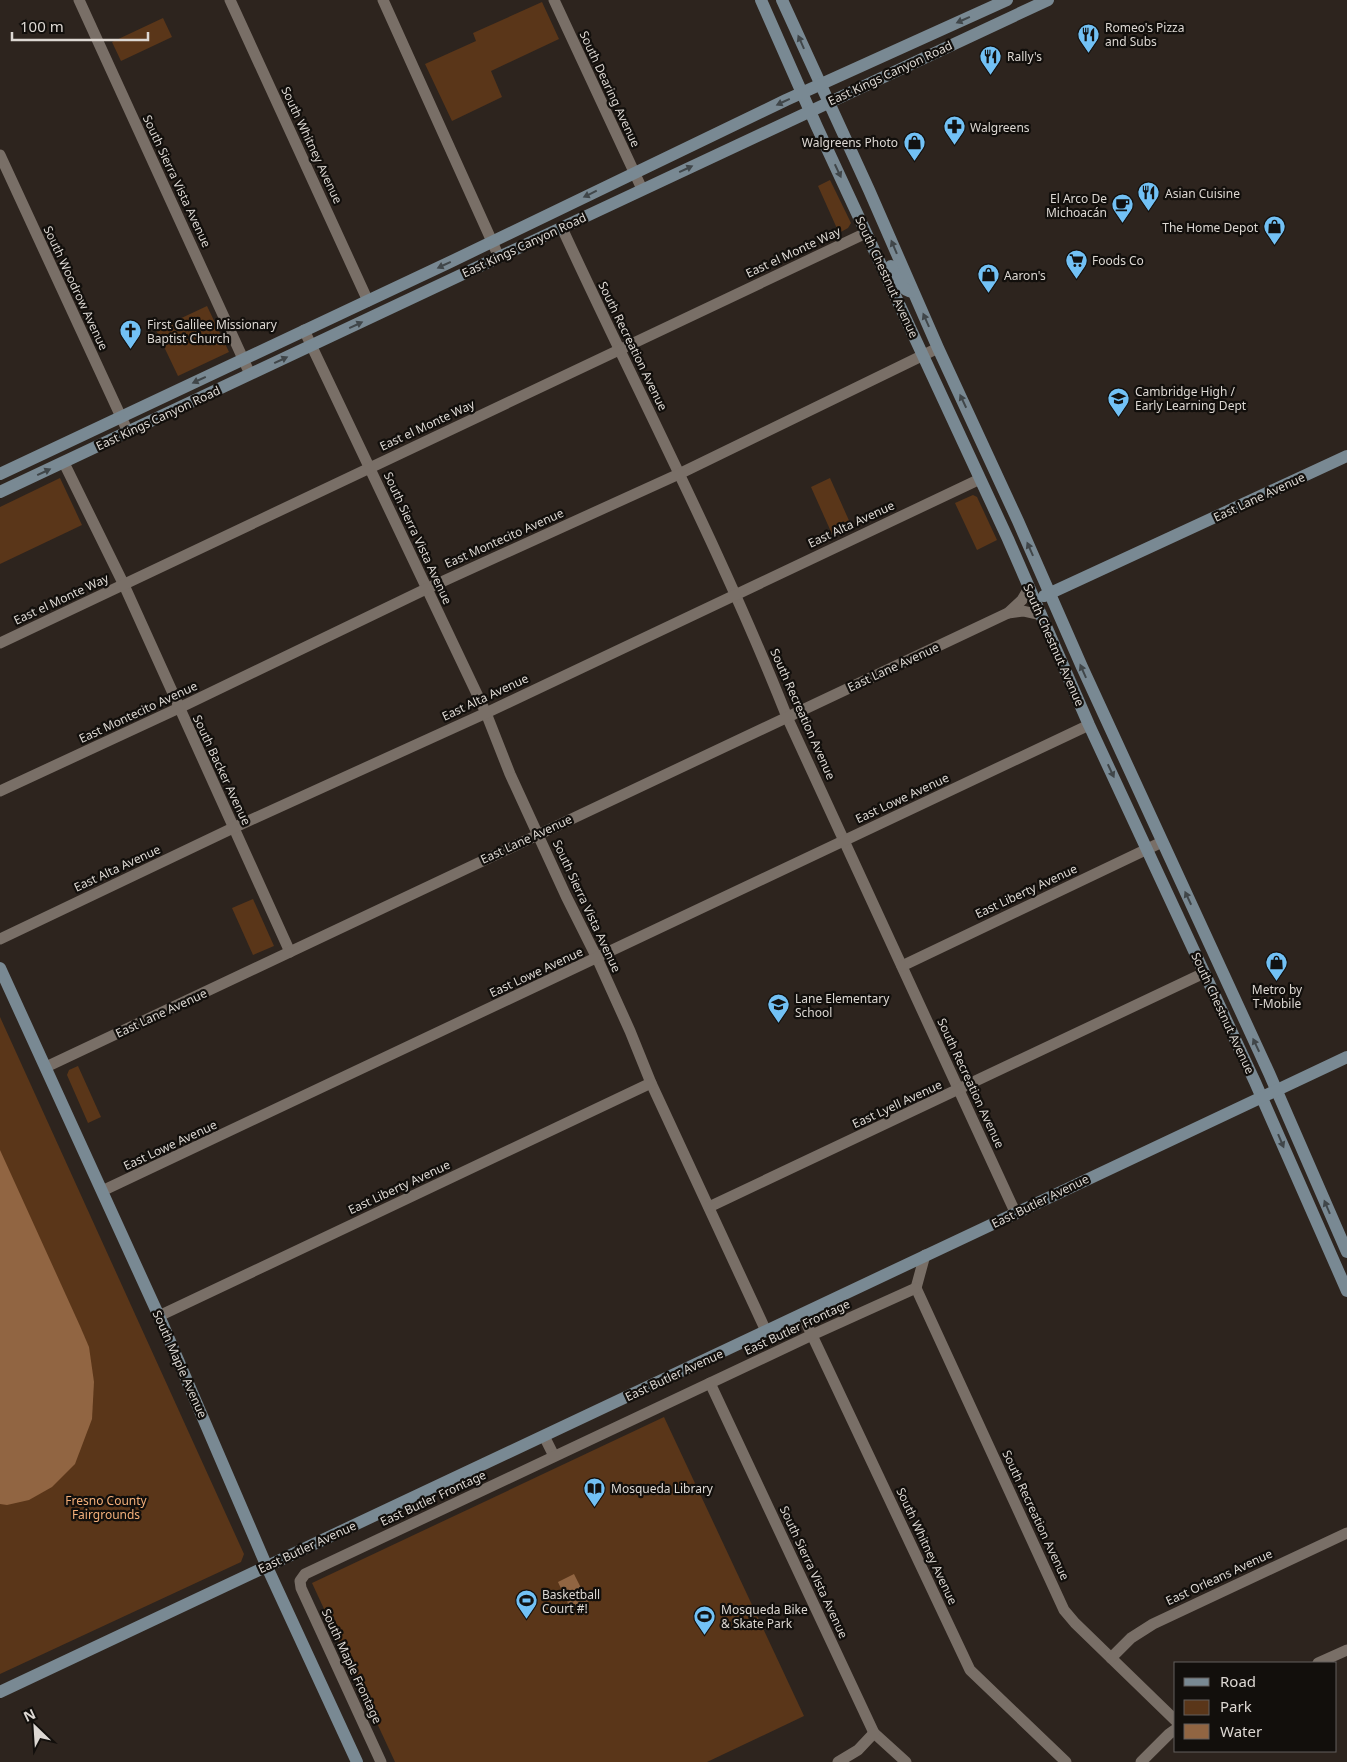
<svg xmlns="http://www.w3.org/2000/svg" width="1347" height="1762" font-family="'Noto Sans',sans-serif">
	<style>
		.green { fill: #5a3619 }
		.water { fill: #916542 }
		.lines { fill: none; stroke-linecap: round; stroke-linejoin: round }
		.street { stroke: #796f67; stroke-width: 11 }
		.secondary { stroke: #798993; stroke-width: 12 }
		.oneway { fill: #404649 }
		.labels { text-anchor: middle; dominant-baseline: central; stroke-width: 4.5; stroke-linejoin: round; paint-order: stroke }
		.poi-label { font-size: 12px; fill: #ddd8d3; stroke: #120f0c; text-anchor: start }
		.street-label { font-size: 12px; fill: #ddd8d3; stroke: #120f0c }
		.park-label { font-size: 12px; fill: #f3af7a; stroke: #120f0c }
	</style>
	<rect width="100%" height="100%" fill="#2d241e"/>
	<!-- green -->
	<g class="green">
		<polygon points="542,2 559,39 491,71 502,97 452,121 425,64 476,41 473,33"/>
		<polygon points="163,18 172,37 121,61 112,42"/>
		<polygon points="830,180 851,223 848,228 839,233 818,186"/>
		<polygon points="207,306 229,352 178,376 156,330"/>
		<polygon points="60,478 82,525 0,564 0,507"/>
		<polygon points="830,478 851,525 832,534 811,487"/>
		<polygon points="973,495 977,497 997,540 977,550 955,503"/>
		<polygon points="253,899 274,946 253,955 232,908"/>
		<polygon points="0,1017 244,1554 241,1562 0,1674"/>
		<polygon points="78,1066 101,1117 88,1123 67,1075 69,1070"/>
		<polygon points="664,1417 804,1716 707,1762 395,1762 312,1583"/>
	</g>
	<!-- water -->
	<g class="water">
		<polygon points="0,1150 80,1326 89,1347 94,1382 92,1419 75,1464 52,1487 29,1500 7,1505 0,1504"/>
		<polygon points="574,1574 588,1602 571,1610 558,1582"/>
	</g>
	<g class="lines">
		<!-- street -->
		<g class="street">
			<polyline points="79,0 250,374"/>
			<polyline points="230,0 368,301"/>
			<polyline points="383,0 499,257"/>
			<polyline points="554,0 642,189"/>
			<polyline points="0,155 128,432"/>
			<path d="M562 228C637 391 721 550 787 717L1016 1214"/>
			<polyline points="304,330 486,713 510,774 566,896 597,958 630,1031 651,1083 766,1331"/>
			<polyline points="64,463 124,585 290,952"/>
			<polyline points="1008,613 1023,611 1041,615"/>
			<polyline points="0,643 866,233"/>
			<polyline points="0,791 179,708 426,589 679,474 938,348"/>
			<polyline points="0,939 233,828 486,713 980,479"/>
			<polyline points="902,966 1162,842"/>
			<polyline points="46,1067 1008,613 1022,600 1029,588"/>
			<polyline points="102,1191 1089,725"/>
			<polyline points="709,1207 1204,973"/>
			<polyline points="916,1288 1064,1610 1075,1623 1176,1721"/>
			<polyline points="916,1288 925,1255"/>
			<polyline points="802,1314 970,1670 1066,1762"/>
			<polyline points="159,1316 651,1083"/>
			<polyline points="710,1383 874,1733 906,1762"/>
			<polyline points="544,1436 554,1456"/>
			<polyline points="1111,1658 1131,1638 1153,1624 1347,1533"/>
			<polyline points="1318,1663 1347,1650"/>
			<polyline points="381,1762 301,1588 300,1581 305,1574 812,1335 916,1288"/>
			<polyline points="838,1762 858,1750 874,1733"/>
			<polyline points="1141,1762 1169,1734 1176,1729"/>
		</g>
		<!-- secondary -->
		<g class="secondary">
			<polyline points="761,0 817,127 1008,539 1089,725 1255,1082 1347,1291"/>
			<polyline points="782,0 869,190 938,348 1018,521 1082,667 1269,1073 1347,1252"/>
			<path d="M891 266C896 277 900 291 913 292"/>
			<polyline points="0,474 448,263 786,100 1007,0"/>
			<polyline points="0,492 499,257 1048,0"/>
			<polyline points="1044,596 1347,456"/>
			<polyline points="0,968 163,1325 267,1567 357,1762"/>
			<polyline points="0,1692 1347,1057"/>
		</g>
	</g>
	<!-- one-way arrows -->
	<defs><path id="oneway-solid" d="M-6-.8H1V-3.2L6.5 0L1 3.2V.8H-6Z" transform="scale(1.25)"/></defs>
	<g class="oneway">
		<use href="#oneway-solid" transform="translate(963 20) rotate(156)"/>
		<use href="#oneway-solid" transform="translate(801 42) rotate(-114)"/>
		<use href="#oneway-solid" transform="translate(783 102) rotate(155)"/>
		<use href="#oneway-solid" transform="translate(686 169) rotate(-25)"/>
		<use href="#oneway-solid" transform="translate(838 171) rotate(65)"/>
		<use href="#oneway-solid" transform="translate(590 194) rotate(154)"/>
		<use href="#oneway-solid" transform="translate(894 247) rotate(-113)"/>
		<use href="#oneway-solid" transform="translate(444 265) rotate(155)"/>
		<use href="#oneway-solid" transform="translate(926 320) rotate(-114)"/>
		<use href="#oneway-solid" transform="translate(356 325) rotate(-25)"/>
		<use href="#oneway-solid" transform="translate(281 360) rotate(-25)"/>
		<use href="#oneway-solid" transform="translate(199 380) rotate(155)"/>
		<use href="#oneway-solid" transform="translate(963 401) rotate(-115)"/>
		<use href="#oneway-solid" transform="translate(44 472) rotate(-25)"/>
		<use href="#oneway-solid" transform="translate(1030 549) rotate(-114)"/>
		<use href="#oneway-solid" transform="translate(1083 671) rotate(-114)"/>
		<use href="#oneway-solid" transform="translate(1111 771) rotate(65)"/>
		<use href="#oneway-solid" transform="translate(1188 898) rotate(-115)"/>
		<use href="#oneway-solid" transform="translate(1256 1045) rotate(-115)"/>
		<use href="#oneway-solid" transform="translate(1281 1141) rotate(67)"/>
		<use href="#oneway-solid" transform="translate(1327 1207) rotate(-113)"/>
	</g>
	<!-- icons -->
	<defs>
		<symbol id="restaurant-pin" viewBox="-11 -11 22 30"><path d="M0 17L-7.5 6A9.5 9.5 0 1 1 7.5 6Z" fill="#72c1f5" stroke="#120f0c"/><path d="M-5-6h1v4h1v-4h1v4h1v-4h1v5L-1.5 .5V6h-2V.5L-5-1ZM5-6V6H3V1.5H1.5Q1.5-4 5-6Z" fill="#111"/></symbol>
		<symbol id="pharmacy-pin" viewBox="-11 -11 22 30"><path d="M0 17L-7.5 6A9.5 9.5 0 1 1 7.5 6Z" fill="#72c1f5" stroke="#120f0c"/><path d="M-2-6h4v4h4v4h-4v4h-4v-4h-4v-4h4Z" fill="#111"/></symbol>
		<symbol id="shop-pin" viewBox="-11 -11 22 30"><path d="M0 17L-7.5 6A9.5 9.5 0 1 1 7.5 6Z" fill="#72c1f5" stroke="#120f0c"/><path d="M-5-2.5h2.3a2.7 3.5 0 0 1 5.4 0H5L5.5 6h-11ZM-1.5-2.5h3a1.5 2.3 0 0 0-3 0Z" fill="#111"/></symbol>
		<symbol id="cafe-pin" viewBox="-11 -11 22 30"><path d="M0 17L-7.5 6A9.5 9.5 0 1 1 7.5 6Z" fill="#72c1f5" stroke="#120f0c"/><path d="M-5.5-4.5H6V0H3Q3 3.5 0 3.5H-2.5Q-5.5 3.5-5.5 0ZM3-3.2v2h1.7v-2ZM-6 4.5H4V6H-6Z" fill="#111"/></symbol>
		<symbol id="supermarket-pin" viewBox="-11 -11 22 30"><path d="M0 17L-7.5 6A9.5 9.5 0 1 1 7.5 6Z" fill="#72c1f5" stroke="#120f0c"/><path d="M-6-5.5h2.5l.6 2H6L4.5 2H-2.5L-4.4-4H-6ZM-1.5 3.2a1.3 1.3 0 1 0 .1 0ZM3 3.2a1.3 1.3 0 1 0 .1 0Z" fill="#111"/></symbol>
		<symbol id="church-pin" viewBox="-11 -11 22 30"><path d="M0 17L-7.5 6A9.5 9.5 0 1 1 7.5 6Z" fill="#72c1f5" stroke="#120f0c"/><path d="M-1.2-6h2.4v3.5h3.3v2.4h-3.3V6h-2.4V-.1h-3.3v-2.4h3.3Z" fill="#111"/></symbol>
		<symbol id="school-pin" viewBox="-11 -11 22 30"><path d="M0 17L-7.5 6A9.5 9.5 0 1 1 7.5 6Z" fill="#72c1f5" stroke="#120f0c"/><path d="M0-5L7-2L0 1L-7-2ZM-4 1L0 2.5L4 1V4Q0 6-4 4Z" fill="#111"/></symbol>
		<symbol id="library-pin" viewBox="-11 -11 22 30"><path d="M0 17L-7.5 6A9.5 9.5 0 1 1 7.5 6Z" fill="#72c1f5" stroke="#120f0c"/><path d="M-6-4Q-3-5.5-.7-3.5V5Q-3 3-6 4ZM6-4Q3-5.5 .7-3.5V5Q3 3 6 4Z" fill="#111"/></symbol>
		<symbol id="stadium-pin" viewBox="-11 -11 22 30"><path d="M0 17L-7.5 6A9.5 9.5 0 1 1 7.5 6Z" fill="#72c1f5" stroke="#120f0c"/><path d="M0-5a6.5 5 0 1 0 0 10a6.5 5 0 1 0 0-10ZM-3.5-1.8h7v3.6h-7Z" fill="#111"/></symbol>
	</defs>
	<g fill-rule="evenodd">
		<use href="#restaurant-pin" x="1076" y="22" width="25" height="34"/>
		<use href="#restaurant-pin" x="978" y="44" width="25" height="34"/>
		<use href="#pharmacy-pin" x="942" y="114" width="25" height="34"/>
		<use href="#shop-pin" x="902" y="130" width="25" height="34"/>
		<use href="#restaurant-pin" x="1136" y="180" width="25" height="34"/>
		<use href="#cafe-pin" x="1110" y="192" width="25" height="34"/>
		<use href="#shop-pin" x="1262" y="214" width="25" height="34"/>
		<use href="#supermarket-pin" x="1064" y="248" width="25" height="34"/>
		<use href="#shop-pin" x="976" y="262" width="25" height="34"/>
		<use href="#church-pin" x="118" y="318" width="25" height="34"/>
		<use href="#school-pin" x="1106" y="386" width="25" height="34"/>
		<use href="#shop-pin" x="1264" y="950" width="25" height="34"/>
		<use href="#school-pin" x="766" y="992" width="25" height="34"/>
		<use href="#library-pin" x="582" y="1476" width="25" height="34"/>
		<use href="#stadium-pin" x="514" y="1588" width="25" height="34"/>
		<use href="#stadium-pin" x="692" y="1604" width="25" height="34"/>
	</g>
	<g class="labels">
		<!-- poi labels -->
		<g class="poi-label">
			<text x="1105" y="27">Romeo's Pizza<tspan x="1105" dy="14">and Subs</tspan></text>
			<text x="1007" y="56">Rally's</text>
			<text x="970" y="127">Walgreens</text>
			<text x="898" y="142" text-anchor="end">Walgreens Photo</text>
			<text x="1165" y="193">Asian Cuisine</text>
			<text x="1107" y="198" text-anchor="end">El Arco De<tspan x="1107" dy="14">Michoacán</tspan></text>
			<text x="1258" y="227" text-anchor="end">The Home Depot</text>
			<text x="1092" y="260">Foods Co</text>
			<text x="1004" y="275">Aaron's</text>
			<text x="147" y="324">First Galilee Missionary<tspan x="147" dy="14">Baptist Church</tspan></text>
			<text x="1135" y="391">Cambridge High /<tspan x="1135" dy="14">Early Learning Dept</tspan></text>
			<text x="1277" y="989" text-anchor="middle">Metro by<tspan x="1277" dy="14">T-Mobile</tspan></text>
			<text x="795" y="998">Lane Elementary<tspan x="795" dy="14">School</tspan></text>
			<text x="611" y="1488">Mosqueda Library</text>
			<text x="542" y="1594">Basketball<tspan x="542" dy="14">Court #!</tspan></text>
			<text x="721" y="1609">Mosqueda Bike<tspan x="721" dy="14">&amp; Skate Park</tspan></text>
		</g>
		<!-- street labels -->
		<g class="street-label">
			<text transform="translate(890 73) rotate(-25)">East Kings Canyon Road</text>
			<text transform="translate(610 89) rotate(65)">South Dearing Avenue</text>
			<text transform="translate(312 145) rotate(65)">South Whitney Avenue</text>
			<text transform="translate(177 181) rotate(65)">South Sierra Vista Avenue</text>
			<text transform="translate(524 245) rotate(-25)">East Kings Canyon Road</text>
			<text transform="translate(793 252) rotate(-25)">East el Monte Way</text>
			<text transform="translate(887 277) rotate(65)">South Chestnut Avenue</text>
			<text transform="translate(76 288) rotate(65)">South Woodrow Avenue</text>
			<text transform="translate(633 346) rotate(64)">South Recreation Avenue</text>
			<text transform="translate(158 418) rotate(-25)">East Kings Canyon Road</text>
			<text transform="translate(427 425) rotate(-25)">East el Monte Way</text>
			<text transform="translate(1259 497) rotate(-25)">East Lane Avenue</text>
			<text transform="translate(851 524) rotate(-25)">East Alta Avenue</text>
			<text transform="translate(418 538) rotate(65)">South Sierra Vista Avenue</text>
			<text transform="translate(504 538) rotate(-24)">East Montecito Avenue</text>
			<text transform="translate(61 599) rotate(-25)">East el Monte Way</text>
			<text transform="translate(1054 645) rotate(66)">South Chestnut Avenue</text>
			<text transform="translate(893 667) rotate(-25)">East Lane Avenue</text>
			<text transform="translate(485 697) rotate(-25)">East Alta Avenue</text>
			<text transform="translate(138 712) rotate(-25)">East Montecito Avenue</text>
			<text transform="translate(803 714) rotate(66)">South Recreation Avenue</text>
			<text transform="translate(222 770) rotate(65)">South Backer Avenue</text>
			<text transform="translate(902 798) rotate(-25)">East Lowe Avenue</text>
			<text transform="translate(526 839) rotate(-25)">East Lane Avenue</text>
			<text transform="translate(117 868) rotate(-25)">East Alta Avenue</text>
			<text transform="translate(1026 891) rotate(-25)">East Liberty Avenue</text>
			<text transform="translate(587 906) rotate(65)">South Sierra Vista Avenue</text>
			<text transform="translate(536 972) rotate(-25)">East Lowe Avenue</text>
			<text transform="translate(161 1013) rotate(-25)">East Lane Avenue</text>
			<text transform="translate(1223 1013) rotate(65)">South Chestnut Avenue</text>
			<text transform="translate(971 1083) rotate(65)">South Recreation Avenue</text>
			<text transform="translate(897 1104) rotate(-25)">East Lyell Avenue</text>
			<text transform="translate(170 1145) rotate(-25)">East Lowe Avenue</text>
			<text transform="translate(399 1187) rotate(-25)">East Liberty Avenue</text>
			<text transform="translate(1040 1201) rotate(-26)">East Butler Avenue</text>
			<text transform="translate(797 1327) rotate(-25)">East Butler Frontage</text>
			<text transform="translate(180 1364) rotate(66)">South Maple Avenue</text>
			<text transform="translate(674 1375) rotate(-25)">East Butler Avenue</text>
			<text transform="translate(433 1498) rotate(-25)">East Butler Frontage</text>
			<text transform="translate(1036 1515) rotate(65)">South Recreation Avenue</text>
			<text transform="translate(927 1546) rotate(65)">South Whitney Avenue</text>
			<text transform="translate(307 1547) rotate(-25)">East Butler Avenue</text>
			<text transform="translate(814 1572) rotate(65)">South Sierra Vista Avenue</text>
			<text transform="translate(1219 1577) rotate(-25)">East Orleans Avenue</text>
			<text transform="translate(352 1666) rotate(65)">South Maple Frontage</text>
		</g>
		<!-- park labels -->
		<g class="park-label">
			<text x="106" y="1500">Fresno County<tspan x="106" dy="14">Fairgrounds</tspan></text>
		</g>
	</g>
	<!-- legend -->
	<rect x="1174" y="1662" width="162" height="90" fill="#120f0c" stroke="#635f5c"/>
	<rect x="1184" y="1678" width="25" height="8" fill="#798993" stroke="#635f5c"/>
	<text x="1220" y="1687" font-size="15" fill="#ddd8d3">Road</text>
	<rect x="1184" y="1700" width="25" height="15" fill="#5a3619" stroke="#635f5c"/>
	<text x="1220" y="1712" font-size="15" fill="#ddd8d3">Park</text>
	<rect x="1184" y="1724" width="25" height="15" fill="#916542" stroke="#635f5c"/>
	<text x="1220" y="1737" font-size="15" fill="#ddd8d3">Water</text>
	<!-- north arrow -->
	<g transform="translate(35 1727) rotate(335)" stroke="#120f0c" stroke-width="4" paint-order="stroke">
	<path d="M0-4L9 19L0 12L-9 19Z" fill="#ddd8d3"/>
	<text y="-8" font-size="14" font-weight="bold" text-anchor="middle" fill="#ddd8d3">N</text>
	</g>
	<!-- scale -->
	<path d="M12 32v8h136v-8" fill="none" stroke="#ddd8d3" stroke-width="2.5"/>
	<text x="20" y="32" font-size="15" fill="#ddd8d3" stroke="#120f0c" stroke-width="4" paint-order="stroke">100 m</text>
</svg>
